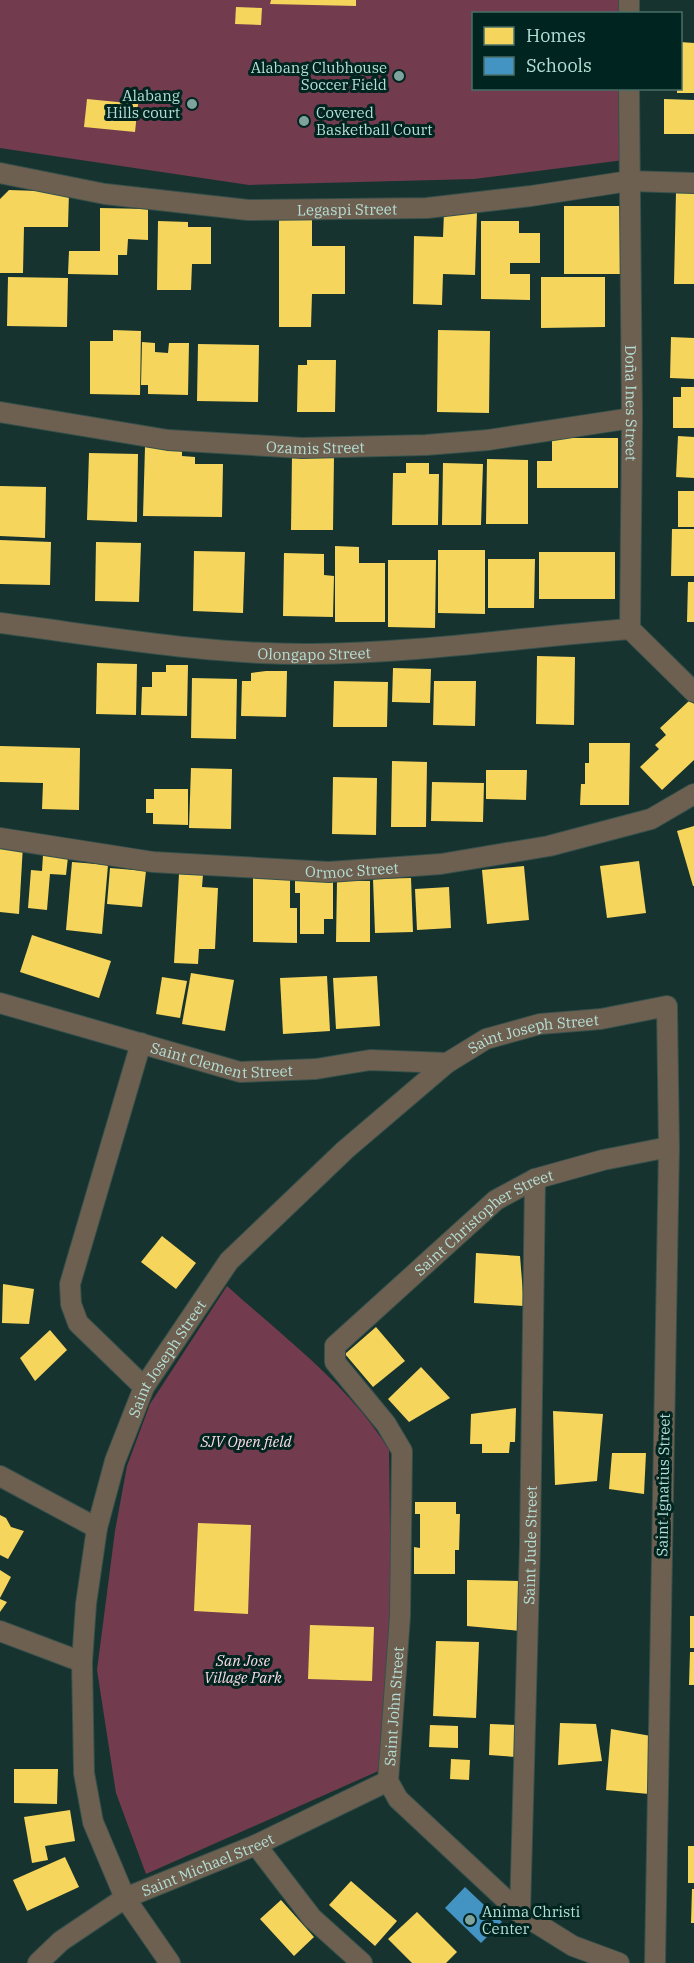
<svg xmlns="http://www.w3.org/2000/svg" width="694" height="1963" font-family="'IBM Plex Serif',serif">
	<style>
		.green { fill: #723c4e }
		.homes { fill: #f6d55c }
		.schools { fill: #4393c3 }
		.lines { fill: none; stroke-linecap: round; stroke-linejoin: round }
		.street-casing { stroke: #36504b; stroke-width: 22 }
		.street { stroke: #6d6050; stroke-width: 20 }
		.poi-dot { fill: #7ea39c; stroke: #00241f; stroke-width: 2 }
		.labels { text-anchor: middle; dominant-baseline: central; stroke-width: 6; stroke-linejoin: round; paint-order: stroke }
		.poi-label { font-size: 15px; fill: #b5dfd6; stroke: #00241f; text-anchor: end }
		.street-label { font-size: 15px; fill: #b5dfd6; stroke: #00241f }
		.park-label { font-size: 15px; font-style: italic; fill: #fbdbe3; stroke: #00241f }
	</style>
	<rect width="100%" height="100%" fill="#17332f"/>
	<!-- green -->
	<g class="green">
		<polygon points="0,0 634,0 634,13 474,14 474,88 633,89 632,159 474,179 249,185 0,148"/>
		<path d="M227 1286C282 1336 351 1387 389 1450L391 1604 383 1769 146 1874 116 1793 97 1670 115 1531 127 1466 150 1404Z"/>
	</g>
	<!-- homes -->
	<g class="homes">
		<polygon points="271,0 356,0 356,6 270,4"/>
		<polygon points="236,7 262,8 261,25 235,24"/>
		<polygon points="680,42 694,43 694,93 677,93 677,88 680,88"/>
		<polygon points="87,99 138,104 135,132 84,127"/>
		<polygon points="664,99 694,100 694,134 664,134"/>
		<polygon points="9,190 69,192 68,227 24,227 23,273 0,273 0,199"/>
		<polygon points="676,192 694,192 694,284 674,284"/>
		<rect x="564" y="206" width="56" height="68"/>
		<polygon points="100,208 148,209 148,240 128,239 127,255 118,255 118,275 68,274 69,251 100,251"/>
		<polygon points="444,212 477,212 475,275 443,274 442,305 413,304 414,236 443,237"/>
		<polygon points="279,217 312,217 312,246 345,246 345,294 312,294 311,327 279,327"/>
		<polygon points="158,221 188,222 188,227 211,227 211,264 192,264 191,290 157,290"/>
		<polygon points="481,221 519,221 519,233 540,233 540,263 510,263 510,274 530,274 530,300 481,299"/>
		<polygon points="8,277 68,278 67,327 7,326"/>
		<polygon points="541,277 605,277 605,327 541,328"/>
		<polygon points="113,330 141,331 140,395 90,394 90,341 113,341"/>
		<polygon points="438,330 490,331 489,413 437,412"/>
		<polygon points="671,337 694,338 694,379 670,378"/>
		<polygon points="142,342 155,343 155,352 168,353 169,343 189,343 188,395 148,394 148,385 141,385"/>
		<polygon points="198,344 259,345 258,402 197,401"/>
		<polygon points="307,360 336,360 335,412 297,412 298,365 307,365"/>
		<polygon points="681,387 694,387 694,428 673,428 673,397 681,397"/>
		<polygon points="678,436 694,437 694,478 676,477"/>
		<polygon points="552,438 618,438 618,488 537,488 537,461 552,461"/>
		<polygon points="145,447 182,448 182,456 195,457 195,464 223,464 222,517 143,516"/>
		<polygon points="89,453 138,454 137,522 87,520"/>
		<polygon points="292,455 334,456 333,530 291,530"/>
		<polygon points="487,459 528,460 528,524 486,524"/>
		<polygon points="406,463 429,463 429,474 439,474 438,525 392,525 393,473 406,473"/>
		<polygon points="443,463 483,464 481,525 442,525"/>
		<polygon points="0,486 46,487 45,538 0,536"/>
		<rect x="678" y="491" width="16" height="36"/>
		<polygon points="672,529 694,529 694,576 671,576"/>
		<polygon points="0,540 51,542 50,585 0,584"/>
		<polygon points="96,542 141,543 139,602 95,601"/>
		<polygon points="335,546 359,547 359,563 385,563 385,622 335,622"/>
		<polygon points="438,550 485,550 485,614 438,613"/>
		<polygon points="194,551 245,552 243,613 193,611"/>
		<rect x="539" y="552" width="76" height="47"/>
		<polygon points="284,553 324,554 324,575 334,576 333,617 283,616"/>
		<polygon points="488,559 535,559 534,608 488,608"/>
		<polygon points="388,560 436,560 435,628 388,627"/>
		<polygon points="688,582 694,582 694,622 687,622"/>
		<polygon points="537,656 575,657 574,725 536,724"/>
		<polygon points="97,663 137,664 136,715 96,714"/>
		<polygon points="166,665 188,665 187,716 141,715 142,687 152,687 152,672 166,672"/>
		<polygon points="393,668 431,669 430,703 392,702"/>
		<polygon points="266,671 287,671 286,717 241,716 242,681 251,681 251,673"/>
		<polygon points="192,678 237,679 236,739 191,738"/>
		<polygon points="334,681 388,682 387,727 333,727"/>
		<polygon points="434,681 476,681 475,726 433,725"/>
		<polygon points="690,700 694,704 694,760 662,790 640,767 659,749 655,745 666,735 660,728"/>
		<polygon points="589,743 630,743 629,805 580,805 581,784 585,784 585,763 589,763"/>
		<polygon points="0,746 80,748 79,810 42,809 43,783 0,782"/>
		<polygon points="392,761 427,762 426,827 391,827"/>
		<polygon points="191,768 232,769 231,829 189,828"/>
		<polygon points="486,770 527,770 526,800 486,799"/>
		<polygon points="333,777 377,778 376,835 332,834"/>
		<polygon points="432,782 484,783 483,822 431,821"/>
		<polygon points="154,789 188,789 188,825 153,824 153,813 146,813 146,799 154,799"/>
		<polygon points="694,826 694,886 693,886 677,831"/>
		<polygon points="0,844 23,845 19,914 0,912"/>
		<polygon points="43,855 68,857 66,875 50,874 47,910 28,908 31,870 42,871"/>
		<polygon points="639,861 646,913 607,918 600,866"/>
		<polygon points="72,862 108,865 102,934 66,930"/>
		<polygon points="524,866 529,920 487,924 482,870"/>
		<polygon points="110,868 146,871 142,907 107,904"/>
		<polygon points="179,874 203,875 202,887 218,888 215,949 199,949 198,964 174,963"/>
		<polygon points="253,878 290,878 290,908 297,908 297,943 253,942"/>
		<polygon points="411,878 413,932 375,933 373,879"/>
		<polygon points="295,881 333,881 333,919 324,919 324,934 300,934 300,893 295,893"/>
		<polygon points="337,881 370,881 370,942 336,942"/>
		<polygon points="449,887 451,928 417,930 415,889"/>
		<polygon points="32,935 111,961 99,998 20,972"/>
		<polygon points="191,973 234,980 225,1031 182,1024"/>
		<polygon points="327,976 330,1031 283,1034 280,978"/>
		<polygon points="377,976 380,1026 336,1029 333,978"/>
		<polygon points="162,977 187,981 180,1018 156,1014"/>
		<polygon points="162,1236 196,1263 176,1289 141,1262"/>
		<polygon points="476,1253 520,1256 524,1306 474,1303"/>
		<polygon points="3,1284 34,1289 29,1324 2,1323"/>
		<polygon points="376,1327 405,1361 373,1387 345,1354"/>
		<polygon points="50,1330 67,1350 35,1381 20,1358"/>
		<polygon points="421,1367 450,1398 409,1422 388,1399"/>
		<polygon points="516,1408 515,1442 510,1442 509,1453 482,1453 482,1444 470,1444 471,1414"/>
		<polygon points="553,1411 603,1414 597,1481 555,1485"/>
		<polygon points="612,1453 646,1453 644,1494 609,1489"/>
		<polygon points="415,1502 456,1502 456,1514 460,1514 459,1550 455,1550 455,1574 414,1574 414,1547 420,1548 420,1514 415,1514"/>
		<polygon points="0,1515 6,1518 11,1527 24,1531 8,1559 0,1555"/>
		<polygon points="198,1523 251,1525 248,1614 194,1611"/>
		<polygon points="0,1570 11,1577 0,1598"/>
		<polygon points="467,1580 521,1581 520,1631 467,1626"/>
		<polygon points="0,1599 7,1602 0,1612"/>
		<rect x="690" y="1616" width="4" height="32"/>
		<polygon points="310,1625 374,1627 372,1681 308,1679"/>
		<polygon points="436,1641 479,1642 476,1718 433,1716"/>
		<polygon points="690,1652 694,1652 694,1685 689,1685"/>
		<polygon points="560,1723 596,1724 602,1761 558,1765"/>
		<polygon points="490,1724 518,1725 516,1757 489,1755"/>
		<polygon points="430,1725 458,1726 458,1748 429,1747"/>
		<polygon points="611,1729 651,1736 649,1794 606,1790"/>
		<polygon points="451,1759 470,1760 469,1780 450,1779"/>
		<polygon points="14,1769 58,1769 57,1804 14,1803"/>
		<polygon points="70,1810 75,1841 45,1846 48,1860 32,1863 24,1817"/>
		<rect x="688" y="1846" width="6" height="37"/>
		<polygon points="65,1857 79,1887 27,1911 13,1880"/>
		<polygon points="351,1881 397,1921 375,1946 329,1905"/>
		<polygon points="692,1889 694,1889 694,1923 691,1923"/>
		<polygon points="281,1900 314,1937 294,1956 260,1919"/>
		<polygon points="417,1912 457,1952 446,1963 412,1963 388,1939"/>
	</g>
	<!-- schools -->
	<polygon class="schools" points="465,1887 502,1922 481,1943 445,1908"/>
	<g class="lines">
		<defs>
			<g id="street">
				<polyline points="629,14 629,0"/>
				<path id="s1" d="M629 88 632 418 630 629 694 692"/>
				<path id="s2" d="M0 173 105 194 248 210 427 208 531 196 629 181 694 183"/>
				<path id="s3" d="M0 412 168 440 302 448 426 445 488 440 632 418"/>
				<path id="s4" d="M0 623C103 636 208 655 312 654 418 653 524 637 630 629"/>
				<path id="s5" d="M0 838 153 862 329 872 441 864 549 846 651 819 694 794"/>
				<path id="s6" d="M0 1003 240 1072 316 1069 370 1060 447 1063"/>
				<polyline points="141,1043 70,1284 71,1304 78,1323 144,1387"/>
				<polyline points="0,1476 97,1528"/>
				<polyline points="0,1631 82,1662"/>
				<polyline points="256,1845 312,1918 362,1963"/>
				<path id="s7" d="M520 1913 530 1543 535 1179"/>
				<path id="s8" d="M38 1963 61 1941 125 1898 256 1845 388 1781"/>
				<path id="s9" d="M170 1963 125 1898 93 1822 84 1773 82 1662 86 1604 97 1528 115 1461 144 1387 229 1261 345 1150 447 1063 486 1039 540 1024 601 1019 667 1006 669 1147 655 1963"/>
				<path id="s10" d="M619 1963 573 1946 520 1913 398 1799 388 1781 400 1616 402 1451 386 1424 335 1362V1346L496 1200 535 1179 603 1160 669 1147"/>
			</g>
		</defs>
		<!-- street casing -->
		<use href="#street" class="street-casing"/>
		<!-- street -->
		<use href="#street" class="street"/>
	</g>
	<!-- markers -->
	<g class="poi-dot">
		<circle cx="399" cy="76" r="6"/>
		<circle cx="192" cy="104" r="6"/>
		<circle cx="304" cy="121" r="6"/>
		<circle cx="470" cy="1920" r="6"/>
	</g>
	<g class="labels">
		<!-- poi labels -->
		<g class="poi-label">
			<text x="387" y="67">Alabang Clubhouse<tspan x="387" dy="17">Soccer Field</tspan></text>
			<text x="180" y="95">Alabang<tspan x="180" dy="17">Hills court</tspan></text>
			<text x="316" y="112" text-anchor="start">Covered<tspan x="316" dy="17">Basketball Court</tspan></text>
			<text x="482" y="1911" text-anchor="start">Anima Christi<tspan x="482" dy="17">Center</tspan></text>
		</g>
		<!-- street labels -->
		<g class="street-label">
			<text stroke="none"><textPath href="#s2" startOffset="350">Legaspi Street</textPath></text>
			<text stroke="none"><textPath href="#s1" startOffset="315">Doña Ines Street</textPath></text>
			<text stroke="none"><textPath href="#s3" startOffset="318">Ozamis Street</textPath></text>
			<text stroke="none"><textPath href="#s4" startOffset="316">Olongapo Street</textPath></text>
			<text stroke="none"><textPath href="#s5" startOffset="354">Ormoc Street</textPath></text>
			<text stroke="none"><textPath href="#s9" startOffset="1146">Saint Joseph Street</textPath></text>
			<text stroke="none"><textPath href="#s6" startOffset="230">Saint Clement Street</textPath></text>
			<text stroke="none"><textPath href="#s10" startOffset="952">Saint Christopher Street</textPath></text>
			<text stroke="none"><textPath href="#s9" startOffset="642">Saint Joseph Street</textPath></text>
			<text transform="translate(663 1485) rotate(-89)">Saint Ignatius Street</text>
			<text stroke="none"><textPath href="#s7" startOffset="368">Saint Jude Street</textPath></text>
			<text stroke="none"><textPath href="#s10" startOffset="374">Saint John Street</textPath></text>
			<text stroke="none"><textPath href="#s8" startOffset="198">Saint Michael Street</textPath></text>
		</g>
		<!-- park labels -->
		<g class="park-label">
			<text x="246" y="1441">SJV Open field</text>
			<text x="243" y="1660">San Jose<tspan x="243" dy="17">Village Park</tspan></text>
		</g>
	</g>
	<!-- legend -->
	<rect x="472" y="12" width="210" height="78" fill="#00241f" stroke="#486f68" stroke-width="1.5"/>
	<rect x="484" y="27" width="30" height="18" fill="#f6d55c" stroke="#486f68" stroke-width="1.5"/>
	<text x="526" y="42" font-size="18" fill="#b5dfd6">Homes</text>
	<rect x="484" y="57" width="30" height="18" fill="#4393c3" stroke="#486f68" stroke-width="1.5"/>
	<text x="526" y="72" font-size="18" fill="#b5dfd6">Schools</text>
</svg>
